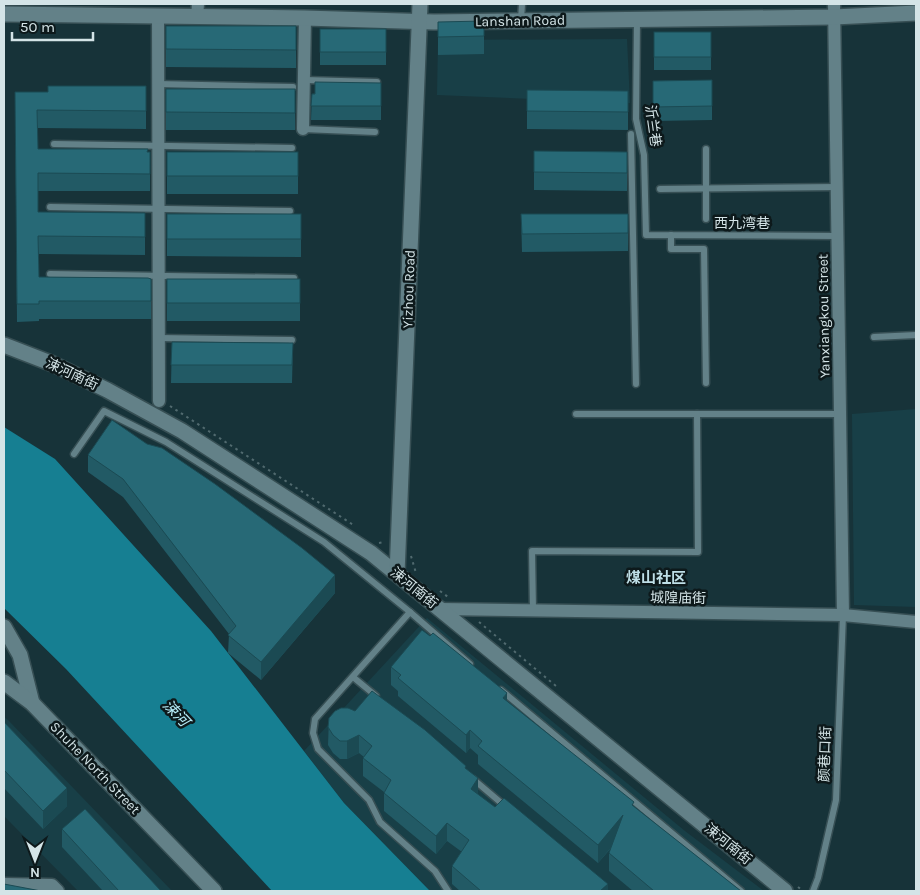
<svg xmlns="http://www.w3.org/2000/svg" width="920" height="895" font-family="Karla,'Noto Sans SC',sans-serif">
	<style>
		.built { fill: #183f47 }
		.water { fill: #167f92 }
		.lines { fill: none; stroke-linecap: round; stroke-linejoin: round }
		.lane-casing { stroke: #374f54; stroke-width: 9 }
		.street-casing { stroke: #374f54; stroke-width: 15 }
		.secondary-casing { stroke: #374f54; stroke-width: 18 }
		.path { stroke: #516a6f; stroke-width: 2; stroke-dasharray: 2.5 4; stroke-linecap: butt }
		.lane { stroke: #638188; stroke-width: 6 }
		.street { stroke: #638188; stroke-width: 12 }
		.secondary { stroke: #638188; stroke-width: 15 }
		.wall { fill: #225a65 }
		.shaded-wall { fill: #1b4a53 }
		.building { fill: #276976; stroke: #1b4a53 }
		.labels { text-anchor: middle; dominant-baseline: central; stroke-width: 5; stroke-linejoin: round; paint-order: stroke }
		.street-label { font-size: 14px; fill: #d4e4e7; stroke: #0d191b }
		.neighbourhood-label { font-size: 15px; font-weight: bold; fill: #bedee6; stroke: #0d191b }
		.water-label { font-size: 15px; font-style: italic; fill: #b6edf9; stroke: #0d191b }
	</style>
	<rect width="100%" height="100%" fill="#173339"/>
	<!-- built -->
	<g class="built">
		<polygon points="627,39 630,103 437,95 438,40"/>
		<polygon points="916,409 916,607 854,605 852,414"/>
		<polygon points="427,618 685,831 764,891 430,891 344,803 304,751"/>
		<polygon points="4,717 8,720 172,891 78,891 4,816"/>
	</g>
	<!-- water -->
	<polygon class="water" points="4,427 55,459 211,631 344,803 430,891 272,891 66,669 4,608"/>
	<g class="lines">
		<defs>
			<g id="lane">
				<polyline points="521,20 522,4"/>
				<polyline points="637,20 636,119 644,155 646,235 837,236"/>
				<polyline points="305,80 377,82"/>
				<polyline points="158,84 293,87"/>
				<polyline points="303,129 375,132"/>
				<polyline points="631,134 636,384"/>
				<polyline points="54,144 292,148"/>
				<polyline points="706,149 706,219"/>
				<polyline points="660,189 837,187"/>
				<polyline points="50,207 290,211"/>
				<polyline points="671,235 671,249 704,249 706,383"/>
				<polyline points="50,274 294,278"/>
				<polyline points="874,337 916,335"/>
				<polyline points="159,338 292,340"/>
				<polyline points="576,414 840,414"/>
				<polyline points="74,454 104,411 166,442 324,542 410,612 470,664"/>
				<polyline points="533,610 532,551 698,552 697,414"/>
				<polyline points="410,612 315,719 313,733 318,749 369,800 380,822 435,871 448,891"/>
				<polyline points="353,677 376,696"/>
				<polyline points="501,690 741,891"/>
				<polyline points="473,779 506,807"/>
				<polyline points="813,891 818,878 836,800 843,615"/>
			</g>
			<g id="street">
				<polyline points="834,4 843,615"/>
				<polyline points="158,16 159,401"/>
				<polyline points="197,17 198,4"/>
				<polyline points="303,129 305,18"/>
				<polyline points="440,609 843,615 916,622"/>
				<polyline points="4,884 52,885 58,891"/>
			</g>
			<g id="secondary">
				<polyline points="4,14 305,18 434,22 834,17 916,13"/>
				<polyline points="4,345 53,364 107,390 182,431 371,553 785,891"/>
				<polyline points="397,574 420,4"/>
				<polyline points="4,627 20,655 32,703"/>
				<polyline points="4,682 32,703 214,891"/>
			</g>
		</defs>
		<!-- lane casing -->
		<use href="#lane" class="lane-casing"/>
		<!-- street casing -->
		<use href="#street" class="street-casing"/>
		<!-- secondary casing -->
		<use href="#secondary" class="secondary-casing"/>
		<!-- path -->
		<g class="path">
			<polyline points="170,406 355,526"/>
			<polyline points="379,543 384,542"/>
			<polyline points="411,556 416,573"/>
			<polyline points="440,591 448,597"/>
			<polyline points="479,622 556,686"/>
			<polyline points="798,887 803,891"/>
		</g>
		<!-- lane -->
		<use href="#lane" class="lane"/>
		<!-- street -->
		<use href="#street" class="street"/>
		<!-- secondary -->
		<use href="#secondary" class="secondary"/>
	</g>
	<!-- wall -->
	<g class="wall">
		<polygon points="484,21 484,54 438,55 438,37"/>
		<polygon points="166,26 296,26 296,68 166,67"/>
		<rect x="320" y="29" width="66" height="36"/>
		<rect x="654" y="32" width="57" height="38"/>
		<polygon points="712,80 712,120 653,121 653,81"/>
		<polygon points="381,83 381,120 311,120 312,94"/>
		<polygon points="146,86 146,129 37,128 38,149 150,152 150,191 38,191 38,212 145,213 145,255 39,254 39,277 151,279 151,319 39,319 39,321 17,322 15,92 48,92"/>
		<rect x="166" y="89" width="129" height="41"/>
		<polygon points="527,90 628,91 628,130 527,129"/>
		<polygon points="534,151 627,152 627,191 534,190"/>
		<rect x="167" y="152" width="131" height="42"/>
		<polygon points="167,214 301,214 301,257 167,256"/>
		<polygon points="521,214 628,214 628,251 522,252"/>
		<rect x="167" y="279" width="133" height="42"/>
		<polygon points="172,342 293,343 292,383 171,383"/>
		<polygon points="88,455 335,593 261,680 228,653 229,634 123,497 88,472"/>
		<polygon points="391,667 507,702 634,807 741,891 633,891 609,871 609,853 612,847 598,863 478,764 478,755 470,748 466,753 398,696 398,691 391,685"/>
		<polygon points="329,718 466,769 478,795 608,891 460,891 452,884 452,866 462,852 447,841 436,854 384,811 384,792 363,776 363,758 364,757 359,753 347,759 340,759 333,753 328,745"/>
		<polygon points="4,722 67,806 43,829 4,788"/>
		<polygon points="62,829 161,891 103,891 62,847"/>
	</g>
	<!-- shaded-wall -->
	<g class="shaded-wall">
		<polygon points="335,575 335,593 261,680 261,662"/>
		<polygon points="507,693 507,711 503,698"/>
		<polygon points="470,730 470,748 466,753 466,735"/>
		<polygon points="359,735 359,753 347,759 347,741"/>
		<polygon points="478,778 478,796 471,789"/>
		<polygon points="67,788 67,806 43,829 43,811"/>
		<polygon points="623,815 623,833 598,863 598,845"/>
		<polygon points="447,823 447,841 436,854 436,836"/>
		<polygon points="608,884 608,891 600,891"/>
	</g>
	<!-- building -->
	<g class="building">
		<polygon points="484,21 484,36 438,37 438,22"/>
		<polygon points="166,26 296,26 296,50 166,49"/>
		<rect x="320" y="29" width="66" height="23"/>
		<rect x="654" y="32" width="57" height="25"/>
		<polygon points="712,80 712,106 653,107 653,81"/>
		<polygon points="315,82 381,83 381,106 311,106 312,94 315,94"/>
		<polygon points="48,86 146,86 146,111 37,110 38,149 148,149 147,152 150,152 150,174 38,173 38,212 145,213 145,237 38,236 39,277 148,278 151,279 151,301 39,301 39,304 17,304 15,92 48,92"/>
		<polygon points="166,89 295,89 295,113 166,112"/>
		<polygon points="527,90 628,91 628,112 527,111"/>
		<polygon points="534,151 627,152 627,173 534,172"/>
		<rect x="167" y="152" width="131" height="24"/>
		<rect x="167" y="214" width="134" height="25"/>
		<polygon points="521,214 628,214 628,233 522,234"/>
		<rect x="167" y="279" width="133" height="24"/>
		<polygon points="172,342 293,343 292,365 171,365"/>
		<polygon points="112,420 147,444 162,448 215,484 302,548 335,575 261,662 228,635 236,626 123,479 88,455"/>
		<polygon points="422,630 430,636 433,633 507,693 503,698 634,802 632,805 741,891 654,891 609,853 623,815 598,845 478,746 482,741 470,730 466,735 398,678 401,675 391,667"/>
		<polygon points="372,691 425,730 466,766 465,768 478,778 471,789 495,807 504,798 608,884 600,891 481,891 452,866 469,840 447,823 436,836 384,793 391,780 363,758 372,746 359,735 347,741 340,741 333,735 328,727 329,718 335,711 341,708 348,708 355,711"/>
		<polygon points="4,722 67,788 43,811 4,770"/>
		<polygon points="85,809 161,891 119,891 62,829"/>
		<polygon points="4,884 41,891 4,891"/>
	</g>
	<g class="labels">
		<!-- street labels -->
		<g class="street-label">
			<text transform="translate(520 21) rotate(-1)">Lanshan Road</text>
			<text transform="translate(653 126) rotate(82)">沂兰巷</text>
			<text x="742" y="223">西九湾巷</text>
			<text transform="translate(409 289) rotate(-88)">Yizhou Road</text>
			<text transform="translate(824 316) rotate(-91)">Yanxiangkou Street</text>
			<text transform="translate(72 374) rotate(25)">涑河南街</text>
			<text transform="translate(414 588) rotate(39)">涑河南街</text>
			<text transform="translate(678 598) rotate(1)">城隍庙街</text>
			<text transform="translate(825 754) rotate(-88)">颜巷口街</text>
			<text transform="translate(95 768) rotate(46)">Shuhe North Street</text>
			<text transform="translate(728 844) rotate(39)">涑河南街</text>
		</g>
		<!-- neighbourhood labels -->
		<g class="neighbourhood-label">
			<text x="656" y="578">煤山社区</text>
		</g>
		<!-- water labels -->
		<g class="water-label">
			<text transform="translate(176 713) rotate(46)">涑河</text>
		</g>
	</g>
	<!-- border -->
	<rect width="920" height="895" fill="none" stroke="#d4e4e7" stroke-width="10"/>
	<!-- north arrow -->
	<g transform="translate(35 860) rotate(180)" stroke="#0d191b" stroke-width="4" paint-order="stroke">
	<path d="M0-4L9 19L0 12L-9 19Z" fill="#d4e4e7"/>
	<text y="-8" font-size="14" font-weight="bold" text-anchor="middle" fill="#d4e4e7">N</text>
	</g>
	<!-- scale -->
	<path d="M12 32v8h81v-8" fill="none" stroke="#d4e4e7" stroke-width="2.5"/>
	<text x="20" y="32" font-size="15" fill="#d4e4e7" stroke="#0d191b" stroke-width="4" paint-order="stroke">50 m</text>
</svg>
